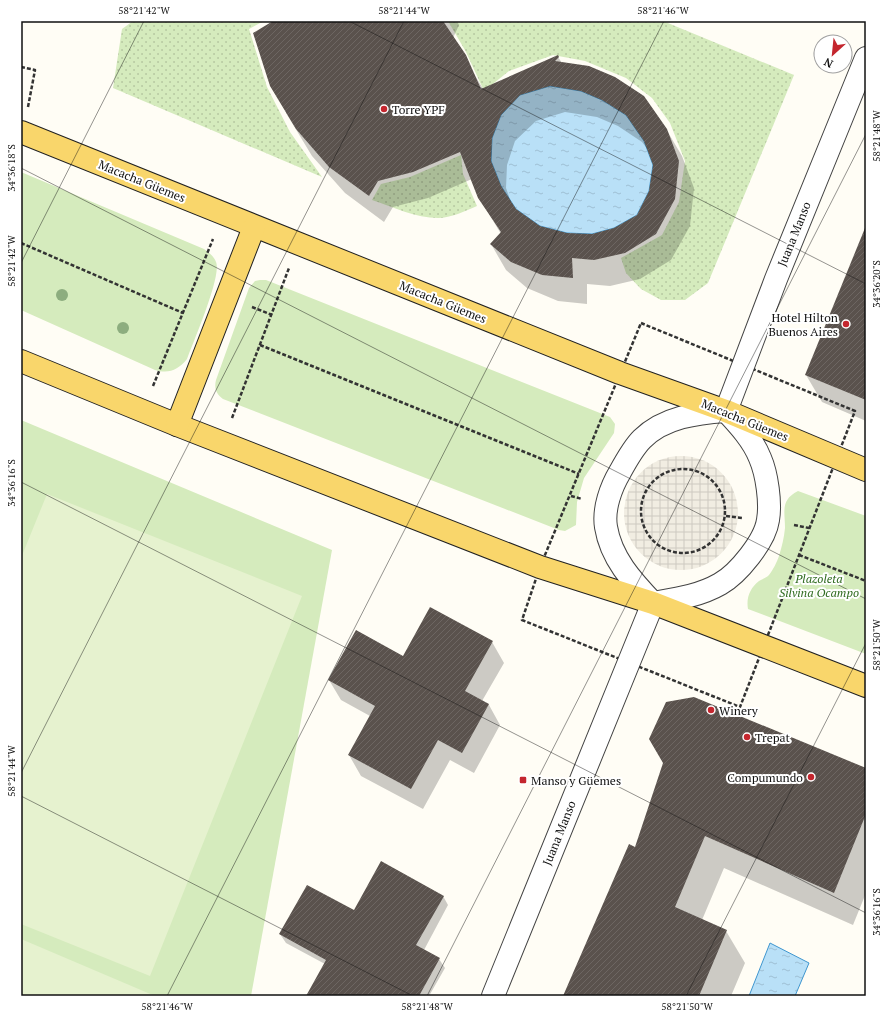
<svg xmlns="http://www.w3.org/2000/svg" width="887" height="1017" font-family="'PT Serif',serif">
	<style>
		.grass { fill: url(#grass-dots) }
		.park { fill: #d5ebbd }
		.pitch { fill: #e6f2cf }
		.plaza { fill: url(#plaza-grid) }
		.water { fill: url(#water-ripples); stroke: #3f96cf }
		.shadow { fill: #0003; fill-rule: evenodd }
		.building { fill: url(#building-hatch); fill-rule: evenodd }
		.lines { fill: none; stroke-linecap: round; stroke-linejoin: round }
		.minor-casing { stroke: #444; stroke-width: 24 }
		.major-casing { stroke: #222; stroke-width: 24 }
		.path { stroke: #333; stroke-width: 2.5; stroke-dasharray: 4 2; stroke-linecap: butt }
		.minor { stroke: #fff; stroke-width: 22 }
		.major { stroke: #f9d66b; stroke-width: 22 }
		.tree { fill: #8dad7f }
		.ticks { fill: none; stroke: #111; stroke-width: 1; stroke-opacity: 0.45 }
		.poi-dot { fill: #c4262e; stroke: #fff; stroke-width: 1.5 }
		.labels { text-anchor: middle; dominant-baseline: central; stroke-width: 4; stroke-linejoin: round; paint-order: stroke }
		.poi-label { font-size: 12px; fill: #111; stroke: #fff; text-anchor: start }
		.street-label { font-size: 12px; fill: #111; stroke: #fff }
		.park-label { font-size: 12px; font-style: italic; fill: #2f6b1f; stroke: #fff }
		.neatline { fill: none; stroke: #111; stroke-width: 1.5 }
		.ticks-label { font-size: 10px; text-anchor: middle; fill: #111 }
	</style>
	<defs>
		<pattern id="grass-dots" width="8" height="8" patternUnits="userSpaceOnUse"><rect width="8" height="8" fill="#d5ebbd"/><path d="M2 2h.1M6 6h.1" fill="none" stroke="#b6c8a1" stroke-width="1.8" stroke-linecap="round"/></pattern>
		<pattern id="plaza-grid" width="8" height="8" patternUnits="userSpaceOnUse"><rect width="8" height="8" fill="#f1ede2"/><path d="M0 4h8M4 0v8" fill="none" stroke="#cecac1"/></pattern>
		<pattern id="water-ripples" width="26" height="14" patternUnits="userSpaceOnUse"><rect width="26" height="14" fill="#b9e0f7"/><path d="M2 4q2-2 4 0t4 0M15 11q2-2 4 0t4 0" fill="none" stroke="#9ebfd3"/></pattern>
		<pattern id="building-hatch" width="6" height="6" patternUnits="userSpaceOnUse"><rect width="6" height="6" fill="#5a524d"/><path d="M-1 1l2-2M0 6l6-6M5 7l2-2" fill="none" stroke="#6d6662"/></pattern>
	</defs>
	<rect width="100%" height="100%" fill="#fffdf5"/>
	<!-- grass -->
	<g class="grass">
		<polygon points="133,21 264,21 249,29 267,87 290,132 322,177 113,88 122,29"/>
		<polygon points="448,21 663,21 794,75 708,283 685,300 661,300 641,289 626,273 621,258 662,235 679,202 685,161 670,123 652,98 626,78 585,61 553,55 509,71 484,91 466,52"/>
		<path d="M461 155 463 174 477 206C465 211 451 218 438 218 416 218 393 207 372 200L381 184 410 177Z"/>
	</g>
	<!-- park -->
	<g class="park">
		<path d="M21 172 204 249C208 252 214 256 216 262 222 276 193 342 187 359 178 370 169 374 155 370L21 310Z"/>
		<path d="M260 280H266L610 417 615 424 614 433 584 478 577 502 576 525 565 531 559 530 223 399C216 394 214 388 216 380L249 288 255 281Z"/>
		<polygon points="21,420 332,550 251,996 21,996"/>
		<path d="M798 491 866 516V654L748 609C746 598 750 588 759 581 762 579 766 578 769 575 773 570 777 562 779 556 782 546 784 538 785 528 785 512 780 500 798 491Z"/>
	</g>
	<!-- pitch -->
	<g class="pitch">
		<polygon points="47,494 302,596 150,976 21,924 21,558"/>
		<polygon points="21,939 155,996 21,996"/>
	</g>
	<!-- plaza -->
	<circle class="plaza" cx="681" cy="513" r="57"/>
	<!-- water -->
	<g class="water">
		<polygon points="550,86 581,91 602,100 626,115 644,141 653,165 649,191 637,215 614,228 592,234 567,233 540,226 516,209 501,186 491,161 492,138 501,115 520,95"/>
		<polygon points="770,943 809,963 795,996 749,996"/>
	</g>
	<!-- shadow -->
	<g class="shadow">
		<path d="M275 21H457L459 25 453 38 483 89 558 57 562 63 666 129 682 156 694 188 690 226 671 260 640 279 610 286 587 284V304L558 301 527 288 506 270 491 244 501 234 483 204 472 179 428 198 393 207 384 222 345 193 312 156 286 113ZM565 112 597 117 618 126 642 142 649 151 654 165 650 192 637 216 615 229 592 235 566 234 539 227 516 210 512 205 506 188 507 165 515 141 536 121Z"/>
		<polygon points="866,230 866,421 822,402 806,375"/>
		<polygon points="492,642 504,663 482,701 489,705 500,725 474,773 450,760 423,809 361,776 349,755 370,716 341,700 329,680 403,658"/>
		<polygon points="866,769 866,893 853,925 724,868 702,920 726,931 745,963 731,996 564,996 635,848"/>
		<polygon points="443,896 448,905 424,950 439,959 445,968 429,996 308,996 325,964 286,943 280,934 354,912"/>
	</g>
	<!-- building -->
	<g class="building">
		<path d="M273 21H443L466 55 481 89 558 55 559 57 555 61 589 66 615 77 644 96 667 129 679 161 675 199 656 234 625 253 594 260 572 258 573 278 542 275 511 262 490 244 501 232 478 198 460 152 413 172 378 181 369 196 329 167 296 129 270 86 253 33ZM550 86 581 91 602 100 626 115 644 141 653 165 649 191 637 215 614 228 592 234 567 233 540 226 516 209 501 186 491 161 492 138 501 115 520 95Z"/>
		<polygon points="865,228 866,228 866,400 805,375"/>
		<polygon points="430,607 493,641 465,691 489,704 462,753 438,740 411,789 348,755 375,706 328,680 356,630 403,656"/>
		<polygon points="694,697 866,768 866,814 834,893 705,836 675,907 727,930 699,996 563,996 629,844 635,847 663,763 649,739 666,702"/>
		<polygon points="381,861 444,896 416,945 440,958 419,996 306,996 326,960 279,934 307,885 354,910"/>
	</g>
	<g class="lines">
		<defs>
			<g id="minor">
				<polyline points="726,411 776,279 866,58"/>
				<path d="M653 603C632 581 611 558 606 527 603 509 611 487 620 472 626 461 633 448 642 439 664 417 697 413 726 411"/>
				<path d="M653 603C676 599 699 596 720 584 738 574 765 541 768 520 771 503 767 474 760 458 753 440 739 425 726 411"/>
				<polyline points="493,996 653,603"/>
			</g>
			<g id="major">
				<polyline points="21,132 620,373 726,411 866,470"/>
				<polyline points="21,361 177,425 540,567 653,603 866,686"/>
				<polyline points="177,425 254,227"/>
			</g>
		</defs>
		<!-- minor casing -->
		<use href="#minor" class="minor-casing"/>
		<!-- major casing -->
		<use href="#major" class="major-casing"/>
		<!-- path -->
		<g class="path">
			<polyline points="21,67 35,70 28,107"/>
			<polyline points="21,243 183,313"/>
			<polyline points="252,307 272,315"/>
			<polygon points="641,323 855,411 740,707 522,620 540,567"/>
			<polyline points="260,345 579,474"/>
			<polyline points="153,386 213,239"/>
			<polyline points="232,418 289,268"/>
			<circle cx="683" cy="511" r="42"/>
			<polyline points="571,496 582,499"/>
			<polyline points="726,516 742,518"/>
			<polyline points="794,525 809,528"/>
			<polyline points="799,555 866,581"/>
		</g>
		<!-- minor -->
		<use href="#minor" class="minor"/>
		<!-- major -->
		<use href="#major" class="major"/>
	</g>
	<!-- trees -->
	<g class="tree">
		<circle cx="62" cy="295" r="6"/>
		<circle cx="123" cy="328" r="6"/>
	</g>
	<!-- ticks -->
	<path class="ticks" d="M349 21 866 284M21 168 866 599M21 263 144 21M21 482 866 913M21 773 404 21M21 796 413 996M167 996 664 21M427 996 866 134M686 996 866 643"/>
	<!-- markers -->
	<g class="poi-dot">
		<circle cx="384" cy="109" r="4"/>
		<circle cx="846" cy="324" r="4"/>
		<circle cx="711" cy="710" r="4"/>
		<circle cx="747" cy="737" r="4"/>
		<circle cx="811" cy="777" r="4"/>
		<rect x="519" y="776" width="8" height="8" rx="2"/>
	</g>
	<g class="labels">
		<!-- poi labels -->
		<g class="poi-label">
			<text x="392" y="109">Torre YPF</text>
			<text x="838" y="317" text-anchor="end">Hotel Hilton<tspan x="838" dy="14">Buenos Aires</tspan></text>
			<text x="719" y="710">Winery</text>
			<text x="755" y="737">Trepat</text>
			<text x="803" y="777" text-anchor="end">Compumundo</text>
			<text x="531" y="780">Manso y Güemes</text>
		</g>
		<!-- street labels -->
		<g class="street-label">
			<text transform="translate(142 181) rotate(22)">Macacha Güemes</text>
			<text transform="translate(794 234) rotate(-68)">Juana Manso</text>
			<text transform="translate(443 302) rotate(22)">Macacha Güemes</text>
			<text transform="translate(745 420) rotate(22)">Macacha Güemes</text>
			<text transform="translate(559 833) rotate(-68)">Juana Manso</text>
		</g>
		<!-- park labels -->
		<g class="park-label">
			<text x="819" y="578">Plazoleta<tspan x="819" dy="14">Silvina Ocampo</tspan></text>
		</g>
	</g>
	<!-- border -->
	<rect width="887" height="1017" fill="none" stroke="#ffffff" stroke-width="44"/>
	<!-- north arrow -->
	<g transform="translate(833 54) rotate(207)"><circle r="19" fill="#ffffff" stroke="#a0a0a0"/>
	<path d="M0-3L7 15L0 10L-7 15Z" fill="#c4262e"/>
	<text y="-6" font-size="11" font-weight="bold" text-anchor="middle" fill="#111111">N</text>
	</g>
	<rect x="22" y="22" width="843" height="973" class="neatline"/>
	<g class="ticks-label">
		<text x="144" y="14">58°21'42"W</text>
		<text x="404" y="14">58°21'44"W</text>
		<text x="663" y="14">58°21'46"W</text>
		<text transform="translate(876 136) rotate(-90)" y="4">58°21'48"W</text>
		<text transform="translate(11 168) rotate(-90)" y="4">34°36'18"S</text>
		<text transform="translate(11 261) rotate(-90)" y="4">58°21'42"W</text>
		<text transform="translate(876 284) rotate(-90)" y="4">34°36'20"S</text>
		<text transform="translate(11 483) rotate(-90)" y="4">34°36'16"S</text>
		<text transform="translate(876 645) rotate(-90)" y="4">58°21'50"W</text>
		<text transform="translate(11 771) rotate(-90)" y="4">58°21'44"W</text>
		<text transform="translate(876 912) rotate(-90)" y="4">34°36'16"S</text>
		<text x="167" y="1010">58°21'46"W</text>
		<text x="427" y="1010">58°21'48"W</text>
		<text x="687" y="1010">58°21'50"W</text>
	</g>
</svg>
